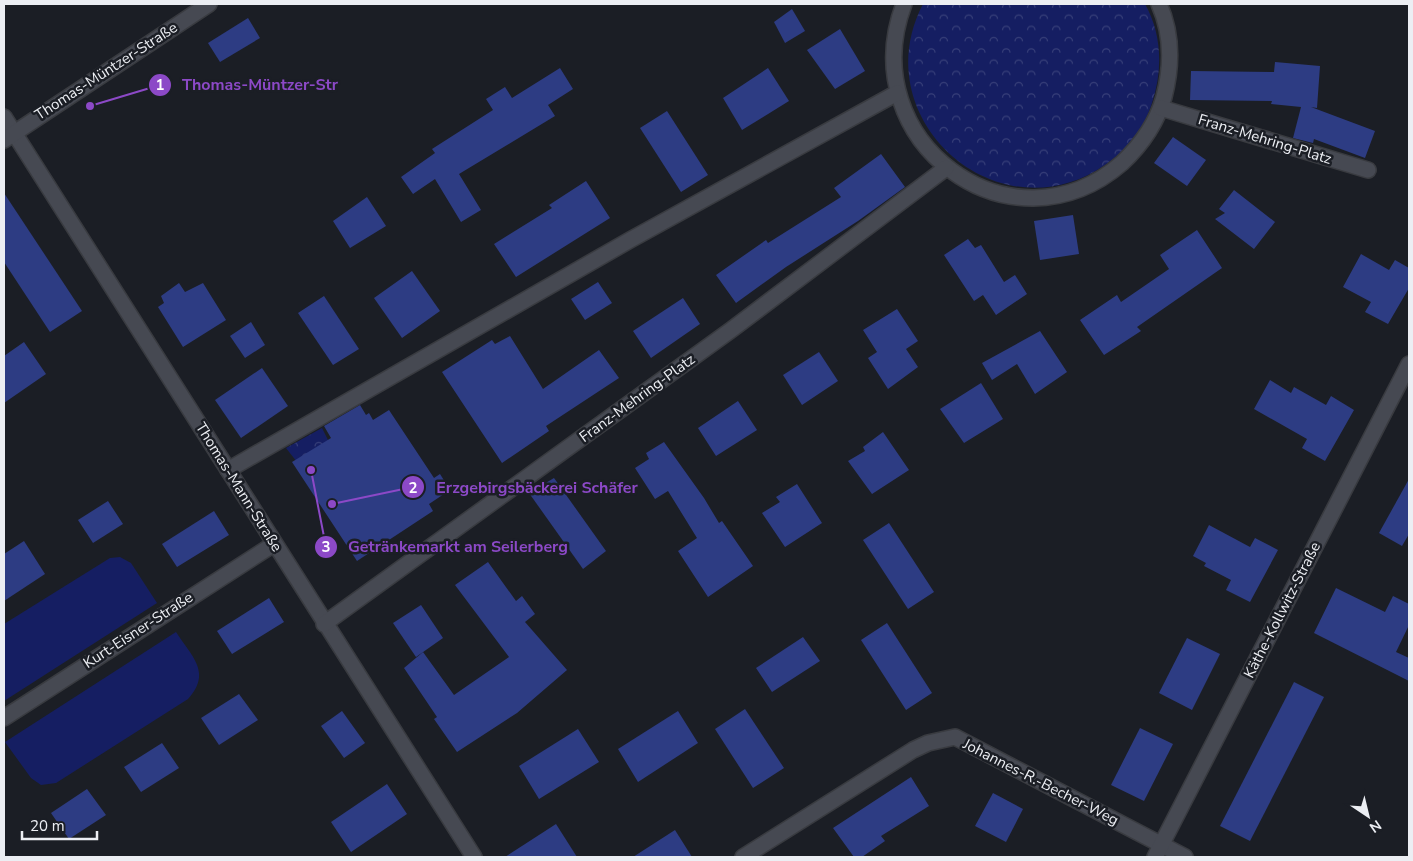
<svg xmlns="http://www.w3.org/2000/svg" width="1413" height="861" font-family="'Nunito Sans',sans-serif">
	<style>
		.green { fill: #151e62 }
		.forest { fill: url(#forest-crowns) }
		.building { fill: #2d3c83 }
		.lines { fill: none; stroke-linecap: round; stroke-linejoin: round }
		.minor-casing { stroke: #393b40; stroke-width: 18 }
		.tertiary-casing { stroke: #393b40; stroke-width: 18 }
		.minor { stroke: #464952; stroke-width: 15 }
		.tertiary { stroke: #464952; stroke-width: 15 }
		.labels { text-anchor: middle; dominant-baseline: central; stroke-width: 5; stroke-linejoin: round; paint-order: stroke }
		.street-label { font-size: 15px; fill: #eceef3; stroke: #1b1e25 }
		.leader { fill: none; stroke: #8c49c7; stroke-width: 2 }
		.callout-dot { fill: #8c49c7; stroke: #1b1e25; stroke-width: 2 }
		.mark-label { font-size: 15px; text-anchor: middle; font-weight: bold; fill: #fff }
		.callout-label { font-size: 16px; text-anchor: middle; font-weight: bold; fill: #8c49c7; stroke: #1b1e25; stroke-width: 5; stroke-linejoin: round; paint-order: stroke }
	</style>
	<defs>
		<pattern id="forest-crowns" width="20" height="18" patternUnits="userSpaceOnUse" patternTransform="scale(1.25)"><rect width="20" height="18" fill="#151e62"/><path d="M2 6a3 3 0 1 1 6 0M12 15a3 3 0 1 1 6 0" fill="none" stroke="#373f79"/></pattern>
	</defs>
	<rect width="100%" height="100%" fill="#1b1e25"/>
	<!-- green -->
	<g class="green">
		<polygon points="120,557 131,563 157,603 4,701 4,624 110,558"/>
		<path d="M176 632C192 657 212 672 188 699L56 783 41 785 31 778 5 742Z"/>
	</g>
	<!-- forest -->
	<g class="forest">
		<path d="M923 4H1145C1162 34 1163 70 1152 103 1144 128 1127 150 1105 165 998 239 863 119 923 4Z"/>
		<polygon points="322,428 329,442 297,462 286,448"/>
	</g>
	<!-- building -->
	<g class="building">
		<polygon points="792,9 805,31 785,43 774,22"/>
		<polygon points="248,18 260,38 220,62 208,43"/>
		<polygon points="840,29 865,71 835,89 807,50"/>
		<polygon points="1275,62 1320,66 1317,108 1311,107 1375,131 1365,158 1314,139 1313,143 1293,138 1301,107 1271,104 1272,101 1190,100 1191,71 1274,72"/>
		<polygon points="560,68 573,89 548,105 555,116 459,174 481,210 461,222 435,179 413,194 401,177 435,153 432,149 493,110 486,99 505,87 512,98"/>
		<polygon points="768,68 789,101 742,130 723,98"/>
		<polygon points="667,111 708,175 681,192 640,128"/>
		<polygon points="1173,137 1206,160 1187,186 1154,163"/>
		<polygon points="881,154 905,187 858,221 786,267 736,303 716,275 766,240 768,243 841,197 834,188"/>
		<polygon points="586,181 610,218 516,277 494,244 552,208 549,205"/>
		<polygon points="1234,190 1275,222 1254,249 1215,219 1225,213 1219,209"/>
		<polygon points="4,193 82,311 50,332 4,262"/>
		<polygon points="367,197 386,226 350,248 333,221"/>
		<polygon points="1073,215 1079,254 1040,260 1034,221"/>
		<polygon points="1197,230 1222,268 1137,327 1141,331 1104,355 1080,320 1117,295 1121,302 1169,269 1160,255"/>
		<polygon points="968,239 975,248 981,245 1004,282 1015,275 1027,294 996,315 983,295 974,301 944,255"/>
		<polygon points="1361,254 1389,270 1395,260 1409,268 1409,288 1388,324 1365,312 1371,302 1343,287"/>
		<polygon points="412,271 440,311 402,338 374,298"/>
		<polygon points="598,282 612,303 585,320 571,299"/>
		<polygon points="179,283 185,292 203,283 226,320 183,347 158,307 164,303 161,296"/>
		<polygon points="324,296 359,349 333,365 298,313"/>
		<polygon points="683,298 700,324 651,358 633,331"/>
		<polygon points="897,309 918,341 906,349 918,367 888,389 868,358 877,352 863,330"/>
		<polygon points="251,322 265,345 245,358 230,336"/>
		<polygon points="1040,331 1067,372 1035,394 1017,364 992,380 982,363"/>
		<polygon points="510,336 543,389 599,350 619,378 546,426 549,431 502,463 442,372 492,340 495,344"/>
		<polygon points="24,342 46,374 4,403 4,356"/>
		<polygon points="819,352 838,381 802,405 783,375"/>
		<polygon points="262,368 288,406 241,438 215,400"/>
		<polygon points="1270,380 1291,393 1294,387 1326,405 1331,396 1354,410 1325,461 1302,448 1307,439 1254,409"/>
		<polygon points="981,383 1003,419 964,443 940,409"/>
		<polygon points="738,401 757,430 716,456 698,428"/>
		<polygon points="360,405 366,415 369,413 373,420 389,410 434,478 440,474 450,490 429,504 433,511 357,561 292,462 331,438 324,426"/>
		<polygon points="883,432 909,470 872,494 848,461 865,451 863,447"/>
		<polygon points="664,442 704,498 719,523 722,521 753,566 708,597 678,551 697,538 668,491 655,499 635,468 649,459 646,453"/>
		<polygon points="554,478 606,551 583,569 529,493"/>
		<polygon points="1409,479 1409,534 1402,546 1379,533"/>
		<polygon points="797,484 822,523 785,547 762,513 780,502 776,497"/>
		<polygon points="108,501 123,524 93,543 78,520"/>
		<polygon points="214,511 229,535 177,567 162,544"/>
		<polygon points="889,523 934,592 908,609 863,540"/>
		<polygon points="1209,525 1250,547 1255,538 1278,550 1250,602 1226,590 1231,580 1204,566 1206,563 1193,556"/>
		<polygon points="24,541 45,574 4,601 4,554"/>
		<polygon points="488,562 516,601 522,596 535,614 525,622 567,670 517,713 457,752 434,719 437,717 404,668 423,652 454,695 509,657 455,585"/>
		<polygon points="1336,588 1385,612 1393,596 1409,604 1409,625 1396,652 1409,658 1409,681 1314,633"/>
		<polygon points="269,598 284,622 232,654 217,631"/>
		<polygon points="421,605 443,638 416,657 393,623"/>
		<polygon points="887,623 932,693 906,710 861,640"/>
		<polygon points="803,637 820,661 772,692 756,668"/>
		<polygon points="1187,638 1220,654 1192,710 1159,693"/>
		<polygon points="1294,682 1324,697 1250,841 1220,826"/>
		<polygon points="239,694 258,720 219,745 201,718"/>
		<polygon points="745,709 784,768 753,788 715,729"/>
		<polygon points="342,711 365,743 344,758 321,726"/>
		<polygon points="678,711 698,743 638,782 618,749"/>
		<polygon points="1140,728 1173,744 1144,801 1111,785"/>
		<polygon points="578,729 599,762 539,799 519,766"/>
		<polygon points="162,743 179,768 141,792 124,767"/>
		<polygon points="911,777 929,806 881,836 885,841 862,857 854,857 833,828"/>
		<polygon points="387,784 407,814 351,852 331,822"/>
		<polygon points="87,789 106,815 69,839 51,813"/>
		<polygon points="993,793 1023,809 1006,842 975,826"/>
		<polygon points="556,824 577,857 505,857"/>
		<polygon points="675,830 692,857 633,857"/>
	</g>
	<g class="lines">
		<defs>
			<g id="minor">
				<path d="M904 4C852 141 1011 259 1122 163 1141 145 1157 122 1164 97 1172 66 1172 33 1159 4"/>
				<polyline points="1161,108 1368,170"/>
				<polyline points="4,117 474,857"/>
				<polyline points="4,140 209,4"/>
				<polyline points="228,470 630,240 897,93"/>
				<polyline points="324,624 731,330 946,168"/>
				<polyline points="4,718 274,544"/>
				<polyline points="743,857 913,750 928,743 955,737 1185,857"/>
			</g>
			<polyline id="tertiary" points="1155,857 1409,364"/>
		</defs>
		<!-- minor casing -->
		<use href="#minor" class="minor-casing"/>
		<!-- tertiary casing -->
		<use href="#tertiary" class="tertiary-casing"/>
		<!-- minor -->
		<use href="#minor" class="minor"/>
		<!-- tertiary -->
		<use href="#tertiary" class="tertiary"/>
	</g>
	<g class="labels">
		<!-- street labels -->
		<g class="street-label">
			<text transform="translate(106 71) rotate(-33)">Thomas-Müntzer-Straße</text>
			<text transform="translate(1265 139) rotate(17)">Franz-Mehring-Platz</text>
			<text transform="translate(637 398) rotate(-36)">Franz-Mehring-Platz</text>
			<text transform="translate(239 487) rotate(58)">Thomas-Mann-Straße</text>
			<text transform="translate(1282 610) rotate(-63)">Käthe-Kollwitz-Straße</text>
			<text transform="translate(138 630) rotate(-33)">Kurt-Eisner-Straße</text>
			<text transform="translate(1041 782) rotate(27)">Johannes-R.-Becher-Weg</text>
		</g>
	</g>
	<!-- callouts -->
	<path class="leader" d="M90 106L160 85M332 504L413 487M311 470L326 547"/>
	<g class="callout-dot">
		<circle cx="90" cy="106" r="5"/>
		<circle cx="332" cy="504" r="5"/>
		<circle cx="311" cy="470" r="5"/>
		<circle cx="160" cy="85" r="12"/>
		<circle cx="413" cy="487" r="12"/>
		<circle cx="326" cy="547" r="12"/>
	</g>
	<g class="mark-label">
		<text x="160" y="90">1</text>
		<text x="413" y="493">2</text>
		<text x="326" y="552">3</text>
	</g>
	<g class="callout-label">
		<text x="260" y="90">Thomas-Müntzer-Str</text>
		<text x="537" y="493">Erzgebirgsbäckerei Schäfer</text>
		<text x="458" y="552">Getränkemarkt am Seilerberg</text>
	</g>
	<!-- border -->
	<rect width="1413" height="861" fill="none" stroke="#eceef3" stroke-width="10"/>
	<!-- north arrow -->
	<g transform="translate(1368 816) rotate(145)" stroke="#1b1e25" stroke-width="4" paint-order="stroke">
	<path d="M0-4L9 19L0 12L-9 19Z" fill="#eceef3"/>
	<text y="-8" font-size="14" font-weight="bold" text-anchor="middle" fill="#eceef3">N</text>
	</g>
	<!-- scale -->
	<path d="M22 831v8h75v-8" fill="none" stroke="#eceef3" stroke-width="2.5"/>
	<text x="30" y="831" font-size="15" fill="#eceef3" stroke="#1b1e25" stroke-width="4" paint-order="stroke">20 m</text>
</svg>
